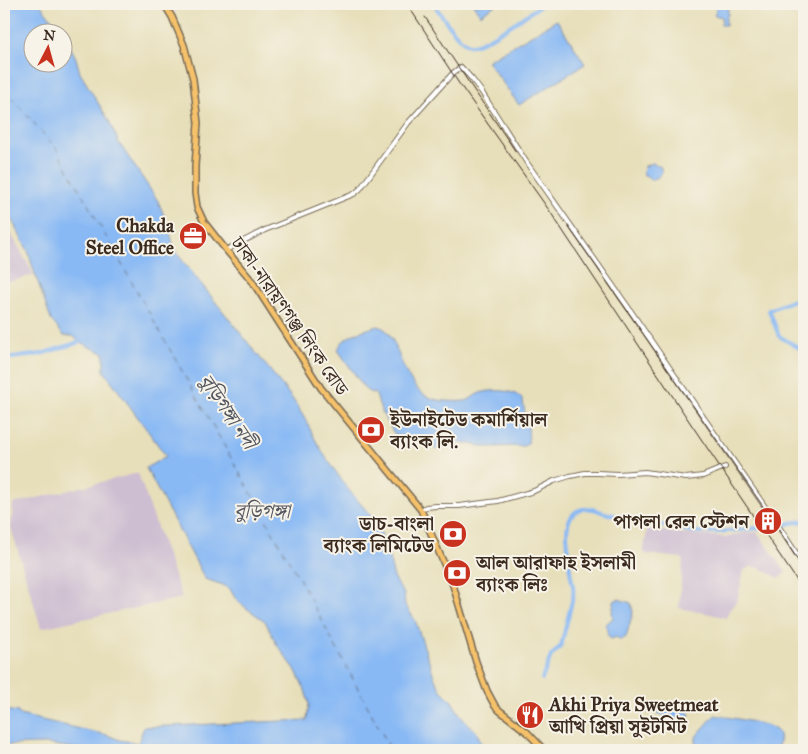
<svg xmlns="http://www.w3.org/2000/svg" width="808" height="754" font-family="'IM FELL Great Primer','Noto Serif Bengali',serif">
	<style>
		.built { fill: #f0d0e4 }
		.industrial { fill: #cebed1 }
		.water { fill: #89b9f4; stroke: #627289 }
		.lines { fill: none; stroke-linecap: round; stroke-linejoin: round }
		.canal { stroke: #89b9f4; stroke-width: 4 }
		.ferry { stroke: #52555e; stroke-width: 1; stroke-dasharray: 6 5; stroke-linecap: butt }
		.tertiary-casing { stroke: #776955; stroke-width: 6 }
		.trunk-casing { stroke: #776955; stroke-width: 8 }
		.tertiary { stroke: #fff; stroke-width: 4 }
		.trunk { stroke: #f5c16b; stroke-width: 5 }
		.rail { stroke: #3b2a1e; stroke-width: 1 }
		.labels { text-anchor: middle; dominant-baseline: central; stroke-width: 4; stroke-linejoin: round; paint-order: stroke }
		.poi-label { font-size: 19px; font-weight: bold; fill: #3b2a1e; stroke: #f7f3e8; text-anchor: end }
		.street-label { font-size: 19px; fill: #3b2a1e; stroke: #f7f3e8 }
		.water-label { font-size: 20px; font-style: italic; fill: #52555e; stroke: #f7f3e8 }
	</style>
	<rect width="100%" height="100%" fill="#f7f3e8"/>
	<filter id="ink" filterUnits="userSpaceOnUse"><feTurbulence type="fractalNoise" baseFrequency=".02" numOctaves="2"/><feDisplacementMap in="SourceGraphic" scale="10" xChannelSelector="R" yChannelSelector="G"/><feConvolveMatrix kernelMatrix="1 2 1 2 8 2 1 2 1" color-interpolation-filters="sRGB"/></filter>
	<filter id="wash" filterUnits="userSpaceOnUse"><feTurbulence type="fractalNoise" baseFrequency=".0096" numOctaves="4" result="noise"/><feDisplacementMap in="SourceGraphic" scale="20" xChannelSelector="R" yChannelSelector="G"/><feGaussianBlur stdDeviation="1.12" result="paint"/><feColorMatrix in="noise" values="0 0 0 0 0 0 0 0 0 0 0 0 0 0 0 0 0 1.4 0 .05"/><feComposite in="paint" operator="in"/></filter>
	<g filter="url(#wash)">
		<rect width="100%" height="100%" fill="#e7dfba"/>
		<!-- built -->
		<polygon class="built" points="164,4 186,4 172,14"/>
		<!-- industrial -->
		<g class="industrial">
			<polygon points="4,221 34,275 4,283"/>
			<polygon points="138,473 182,598 41,628 11,528 13,504"/>
			<polygon points="648,529 687,534 728,537 742,533 757,532 786,572 779,578 760,568 751,567 744,570 737,601 730,609 726,618 710,614 679,608 683,559 680,558 646,554 644,552 644,549 647,530"/>
		</g>
		<!-- water -->
		<g class="water">
			<path d="M4 4H40L61 32H32V62H62L63 35 70 46 76 58 80 73 109 121 119 143 158 201 168 225 175 251 292 398 305 419 316 441 327 459 347 488 372 517 379 528 387 550 395 581 404 594 405 605 415 620 435 679 441 690 451 700 463 719 476 731 485 750H85L47 744 4 745V710L18 712 20 715 107 735 120 740 138 743 144 727 307 720 309 704 305 690 295 669 277 645 265 621 246 608 235 598 230 589 223 585 205 579 146 468 166 456 104 371V353C92 348 82 345 73 336H64L51 320 31 262 28 251 4 205Z"/>
			<polygon points="473,4 497,4 480,15"/>
			<polygon points="715,4 730,4 728,7 728,15 726,17 726,25 723,25 721,24 722,17 714,15 716,11"/>
			<polygon points="557,20 585,64 519,105 487,61"/>
			<path d="M653 163 660 166 662 172C660 177 655 179 650 180L647 176 644 175 643 172 645 166Z"/>
			<path d="M378 326C401 330 397 387 433 399 439 401 458 402 464 401 470 401 474 395 480 393 492 389 517 389 523 401 524 405 524 409 525 413 527 422 530 433 528 443L524 446 485 447 461 442 454 443 439 449H435L422 440 395 435 382 413 376 395C373 392 368 393 365 389L338 350C343 334 365 330 378 326Z"/>
			<polygon points="618,599 631,603 633,612 626,637 621,640 616,637 611,639 607,634 608,629 605,625 613,618 612,612 614,601"/>
			<path d="M661 707 687 711 690 714 688 718C679 721 667 717 658 714L657 708Z"/>
			<path d="M715 715C726 717 770 723 777 731 782 737 778 744 777 750H696V737L698 734Z"/>
		</g>
		<g class="lines">
			<!-- canal -->
			<g class="canal">
				<path d="M434 4C440 13 458 42 469 45 481 48 530 12 543 4"/>
				<polyline points="804,296 769,310 779,336 804,351"/>
				<polyline points="4,359 41,354 83,341"/>
				<polyline points="785,525 790,523 804,521"/>
				<path d="M542 679 551 656 561 646 573 597C575 587 571 580 570 570 569 567 570 562 569 559 568 544 562 520 577 511 586 506 596 509 604 513L695 532H718L759 528"/>
			</g>
			<!-- ferry -->
			<polyline class="ferry" points="4,89 56,148 299,578 391,750"/>
		</g>
	</g>
	<g filter="url(#ink)">
		<g class="lines">
			<defs>
				<g id="tertiary">
					<polyline points="226,250 265,230 354,194 360,189 408,123 453,73 461,67 472,79 481,91 527,163 628,307 660,354 783,533 802,562"/>
					<polyline points="421,510 426,507 436,506 459,506 498,501 534,491 554,481 570,476 585,473 598,473 618,474 645,472 686,478 703,476 725,467"/>
				</g>
				<polyline id="trunk" points="164,4 172,17 184,45 193,79 198,123 195,166 195,193 197,207 204,222 226,250 252,281 321,388 421,510 453,585 476,662 487,691 495,706 499,710 527,732 544,750"/>
			</defs>
			<!-- tertiary casing -->
			<use href="#tertiary" class="tertiary-casing"/>
			<!-- trunk casing -->
			<use href="#trunk" class="trunk-casing"/>
			<!-- tertiary -->
			<use href="#tertiary" class="tertiary"/>
			<!-- trunk -->
			<use href="#trunk" class="trunk"/>
			<!-- rail -->
			<g class="rail">
				<polyline points="407,4 458,82 549,210 691,424 804,591"/>
				<polyline points="425,17 459,68 516,152"/>
				<polyline points="568,226 774,522 804,570"/>
			</g>
		</g>
	</g>
	<!-- icons -->
	<defs>
		<symbol id="office-disc" viewBox="-11 -11 22 22"><circle r="9.5" fill="#c8321e" stroke="#f7f3e8"/><path d="M-6-3h4V-5.5h4V-3h4V5H-6ZM-1-4.5V-3h2v-1.5ZM-6 0V1H6V0Z" fill="#fff"/></symbol>
		<symbol id="bank-disc" viewBox="-11 -11 22 22"><circle r="9.5" fill="#c8321e" stroke="#f7f3e8"/><path d="M-6-4H6V4H-6ZM0-2.3a2.3 2.3 0 1 0 0 4.6a2.3 2.3 0 1 0 0-4.6Z" fill="#fff"/></symbol>
		<symbol id="building-disc" viewBox="-11 -11 22 22"><circle r="9.5" fill="#c8321e" stroke="#f7f3e8"/><path d="M-4-6H4V6H1V3H-1V6H-4ZM-2.5-4.3h1.7v1.8h-1.7ZM.8-4.3h1.7v1.8H.8ZM-2.5-1h1.7V.8h-1.7ZM.8-1h1.7V.8H.8Z" fill="#fff"/></symbol>
		<symbol id="restaurant-disc" viewBox="-11 -11 22 22"><circle r="9.5" fill="#c8321e" stroke="#f7f3e8"/><path d="M-5-6h1v4h1v-4h1v4h1v-4h1v5L-1.5 .5V6h-2V.5L-5-1ZM5-6V6H3V1.5H1.5Q1.5-4 5-6Z" fill="#fff"/></symbol>
	</defs>
	<g fill-rule="evenodd">
		<use href="#office-disc" x="177" y="220" width="32" height="32"/>
		<use href="#bank-disc" x="355" y="414" width="32" height="32"/>
		<use href="#building-disc" x="752" y="505" width="32" height="32"/>
		<use href="#bank-disc" x="437" y="518" width="32" height="32"/>
		<use href="#bank-disc" x="441" y="557" width="32" height="32"/>
		<use href="#restaurant-disc" x="514" y="699" width="32" height="32"/>
	</g>
	<g class="labels">
		<!-- poi labels -->
		<g class="poi-label">
			<text x="174" y="225">Chakda<tspan x="174" dy="22">Steel Office</tspan></text>
			<text x="390" y="419" text-anchor="start">ইউনাইটেড কমার্শিয়াল<tspan x="390" dy="22">ব্যাংক লি.</tspan></text>
			<text x="749" y="521">পাগলা রেল স্টেশন</text>
			<text x="434" y="523">ডাচ-বাংলা<tspan x="434" dy="22">ব্যাংক লিমিটেড</tspan></text>
			<text x="476" y="562" text-anchor="start">আল আরাফাহ ইসলামী<tspan x="476" dy="22">ব্যাংক লিঃ</tspan></text>
			<text x="549" y="704" text-anchor="start">Akhi Priya Sweetmeat<tspan x="549" dy="22">আখি প্রিয়া সুইটমিট</tspan></text>
		</g>
		<!-- street labels -->
		<g class="street-label">
			<text transform="translate(290 316) rotate(55)">ঢাকা-নারায়ণগঞ্জ লিংক রোড</text>
		</g>
		<!-- water labels -->
		<g class="water-label">
			<text transform="translate(228 411) rotate(56)">বুড়িগঙ্গা নদী</text>
			<text x="262" y="511">বুড়িগঙ্গা</text>
		</g>
	</g>
	<!-- margin -->
	<rect width="808" height="754" fill="none" stroke="#f7f3e8" stroke-width="20"/>
	<!-- north arrow -->
	<g transform="translate(48 48) rotate(6)"><circle r="24" fill="#f7f3e8" stroke="#aca397"/>
	<path d="M0-4L9 19L0 12L-9 19Z" fill="#c8321e"/>
	<text y="-8" font-size="14" font-weight="bold" text-anchor="middle" fill="#3b2a1e">N</text>
	</g>
</svg>
